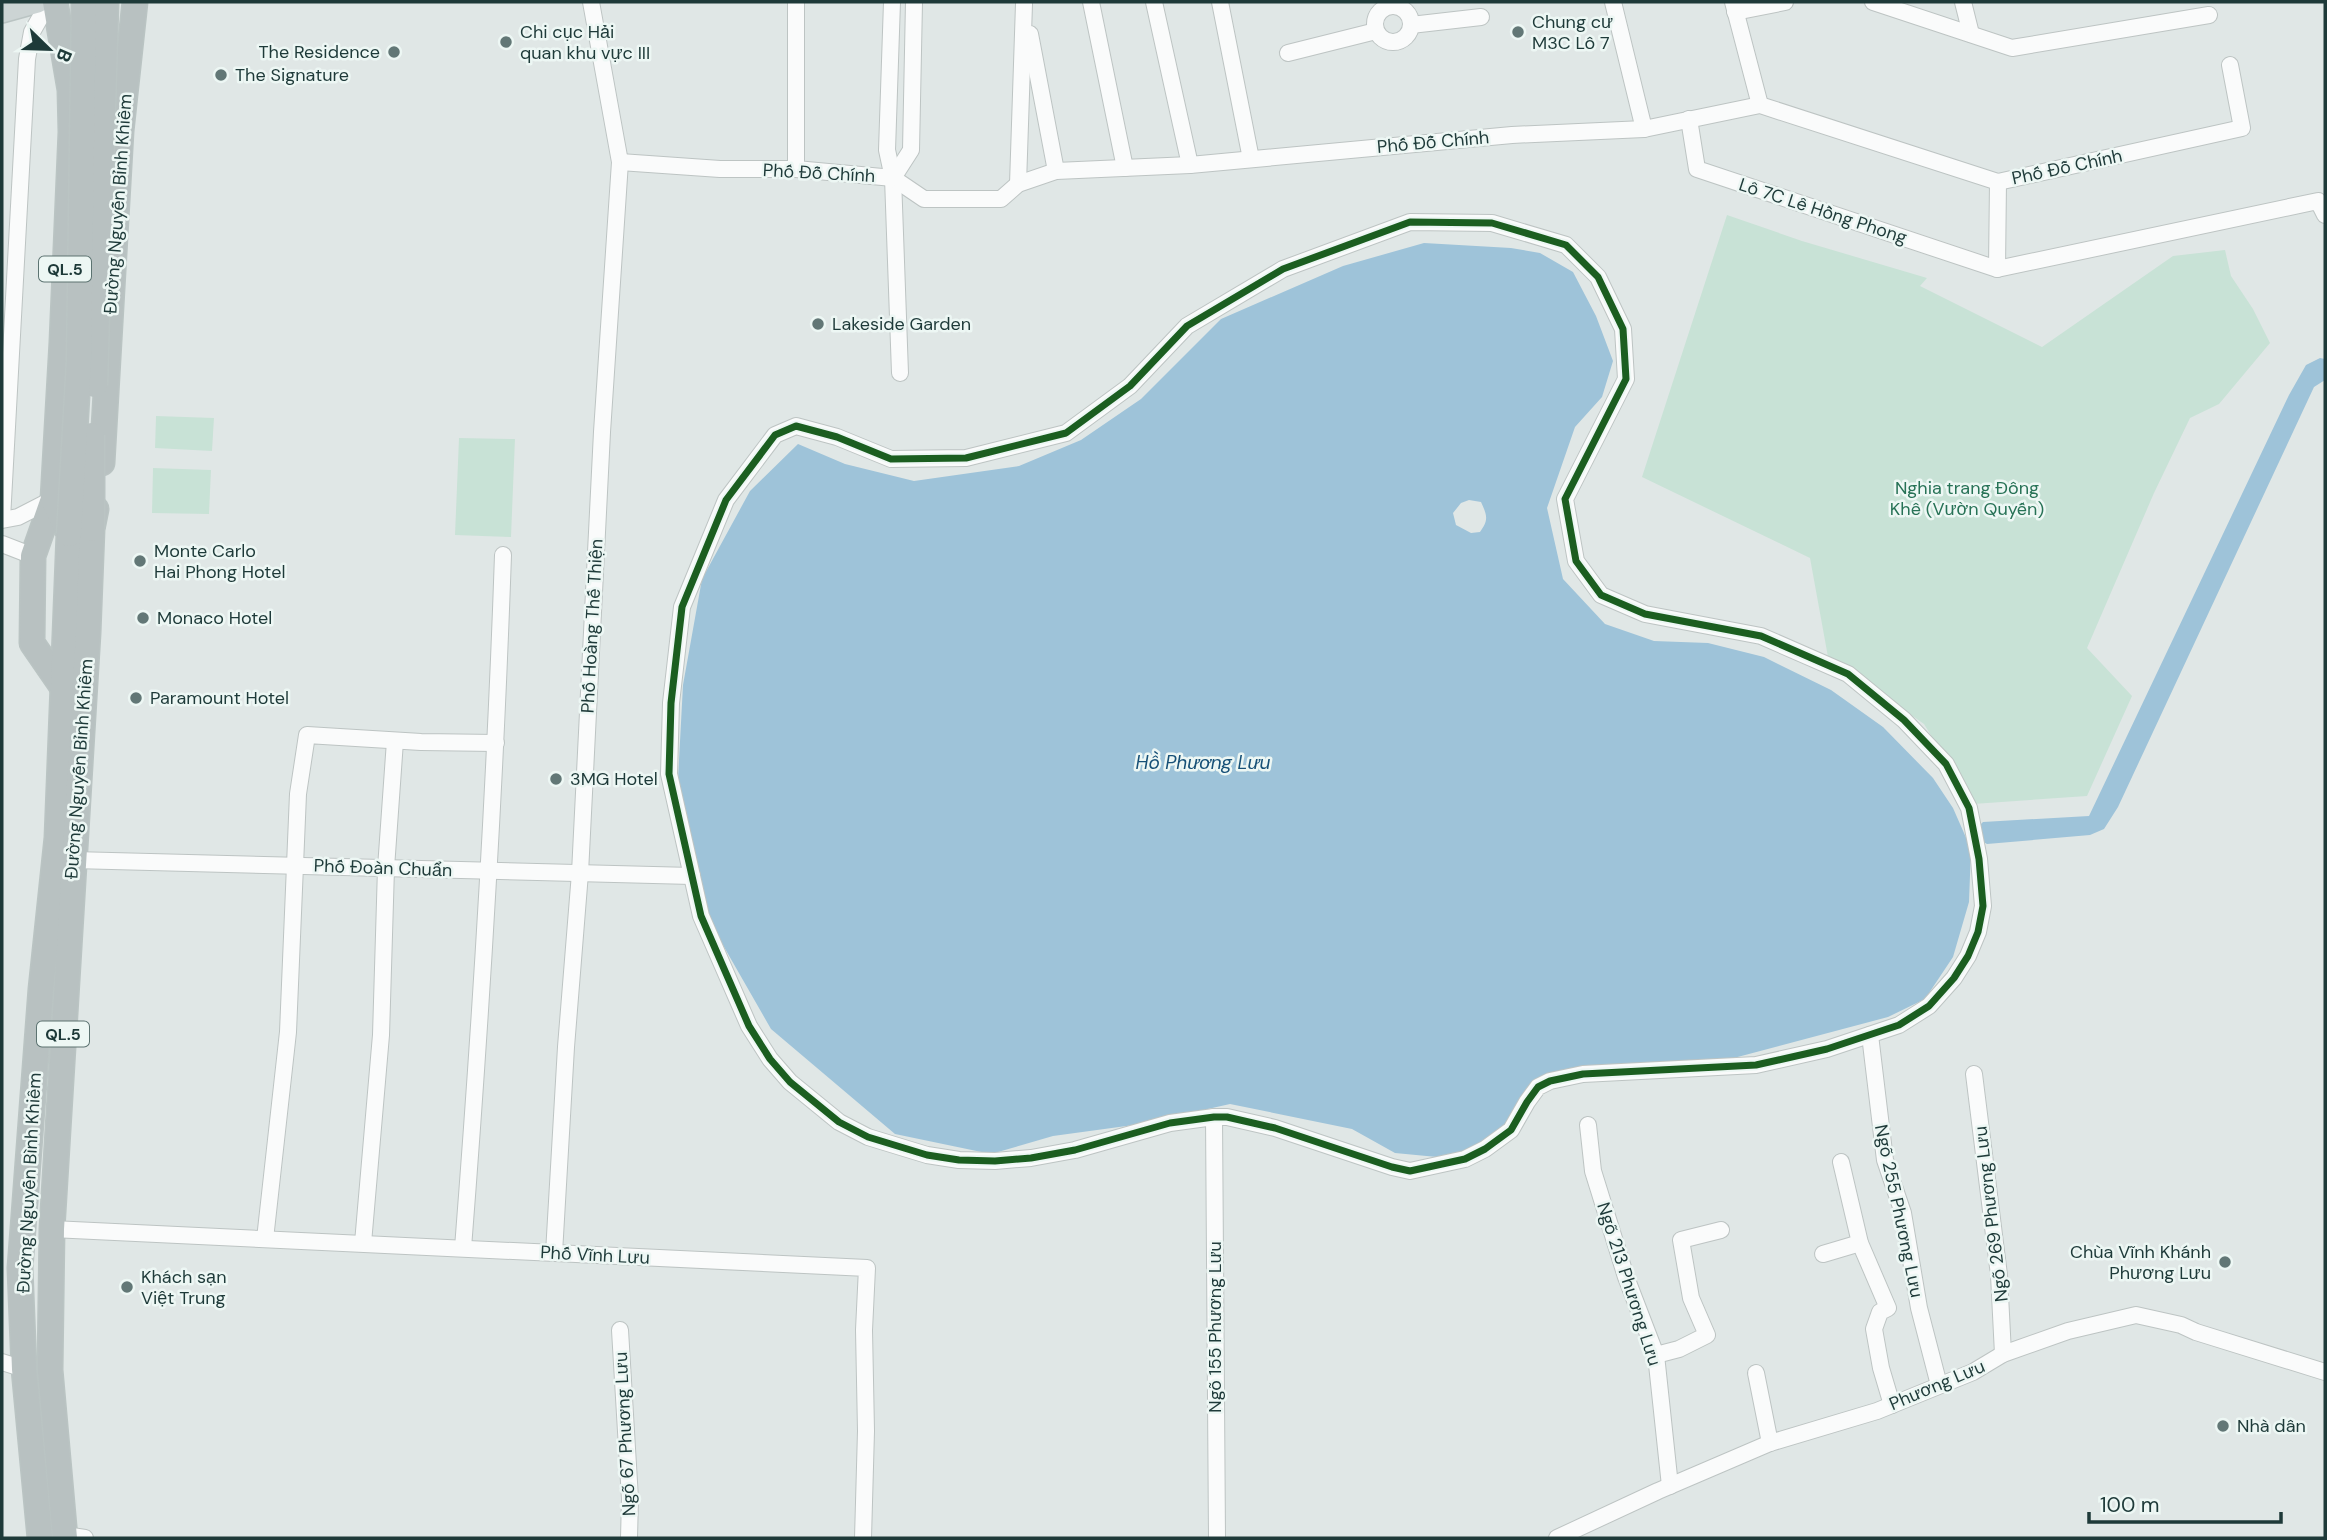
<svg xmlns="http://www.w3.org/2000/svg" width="2327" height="1540" font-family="'DM Sans',sans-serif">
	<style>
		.green { fill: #c8e2d6 }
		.water { fill: #9ec3d9; fill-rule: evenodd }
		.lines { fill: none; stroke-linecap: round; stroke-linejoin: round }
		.minor-casing { stroke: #bdc4c3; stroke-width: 18 }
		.major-casing { stroke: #bac4c3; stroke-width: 24 }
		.highway-casing { stroke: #bac4c3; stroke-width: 27 }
		.minor { stroke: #fafbfb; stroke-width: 16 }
		.major { stroke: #ccd4d4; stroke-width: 21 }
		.highway { stroke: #b8c1c1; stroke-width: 24 }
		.highway-bridge-casing { stroke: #bac4c3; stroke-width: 27; stroke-linecap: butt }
		.highway-bridge { stroke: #b8c1c1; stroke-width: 24 }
		.cycleway-casing { stroke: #edf7f4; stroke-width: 11 }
		.cycleway { stroke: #1b5e20; stroke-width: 7 }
		.poi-dot { fill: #627776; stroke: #edf7f4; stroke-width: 2.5 }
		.labels { text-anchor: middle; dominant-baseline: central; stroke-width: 5; stroke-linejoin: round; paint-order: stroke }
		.shield { fill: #edf7f4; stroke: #5c7371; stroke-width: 2 }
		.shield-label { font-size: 16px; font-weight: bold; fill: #1e3a39 }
		.poi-label { font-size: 18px; fill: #1e3a39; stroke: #edf7f4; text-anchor: start }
		.street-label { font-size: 18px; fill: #1e3a39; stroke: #edf7f4 }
		.park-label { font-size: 18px; fill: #277256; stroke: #edf7f4 }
		.water-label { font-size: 19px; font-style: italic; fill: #165077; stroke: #edf7f4 }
	</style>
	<rect width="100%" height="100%" fill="#e0e7e6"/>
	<!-- green -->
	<g class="green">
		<polygon points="1727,215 1802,241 1927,278 1920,286 2042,347 2173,256 2225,250 2231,276 2253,309 2270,343 2219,404 2190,418 2154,493 2087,648 2132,696 2087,796 1973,804 1924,724 1828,657 1810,558 1642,477"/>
		<polygon points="156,416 214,418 212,451 155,448"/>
		<polygon points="459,438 515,439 511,537 455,535"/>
		<polygon points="153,468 211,470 209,514 152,513"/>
	</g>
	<!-- water -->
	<g class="water">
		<path d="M1424 243 1511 248 1540 253 1573 272 1596 316 1613 361 1602 397 1575 427 1547 508 1563 579 1605 624 1654 641 1708 643 1764 657 1831 690 1883 727 1933 778 1953 808 1971 849 1969 902 1953 957 1925 999 1888 1017 1715 1063 1544 1075 1498 1134 1467 1152 1437 1157 1395 1153 1352 1129 1230 1104 1141 1124 1053 1136 991 1154 895 1134 771 1029 708 919 678 779 683 685 702 579 750 491 798 444 845 464 914 481 1019 466 1081 440 1141 399 1221 319 1343 266ZM1469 500 1481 502C1487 515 1489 520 1480 532L1471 533 1456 525 1453 513 1461 503Z"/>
		<polygon points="2320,358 2325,359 2325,380 2314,387 2118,807 2104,829 2090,835 1987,844 1977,838 1975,830 1983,822 2089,816 2289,395 2306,365"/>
	</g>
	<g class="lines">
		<defs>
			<g id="minor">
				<polyline points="796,2 796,169"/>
				<polyline points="892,2 887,150 893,178 900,373"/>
				<polyline points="1091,2 1125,168"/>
				<polyline points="1154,2 1190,165"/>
				<polyline points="1220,2 1251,159"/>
				<polyline points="1613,2 1644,129"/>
				<polyline points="1733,2 1760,105"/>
				<polyline points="1873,2 2012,48 2209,15"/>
				<polyline points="1963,2 1971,34"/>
				<circle cx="1393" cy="24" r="18"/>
				<polyline points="1735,12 1785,2"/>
				<polyline points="1411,25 1481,17"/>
				<polyline points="1030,34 1056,171"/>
				<polyline points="1288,53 1376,31"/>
				<polyline points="1689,119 1697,169 1997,269 2318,201 2325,215"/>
				<polyline points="620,162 720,169 796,169 893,178 924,199 1001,199 1018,184 1056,171 1190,165 1512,135 1644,129 1760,105 1998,182 2242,128 2230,65"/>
				<polyline points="893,178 911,150 914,2"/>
				<polyline points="1018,184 1024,4"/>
				<polygon points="1410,222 1492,223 1566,245 1598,277 1623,329 1626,379 1565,499 1576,561 1601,595 1645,614 1761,636 1848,674 1904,720 1946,764 1969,808 1979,859 1983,906 1978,932 1968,956 1954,978 1929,1006 1899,1025 1827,1049 1756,1065 1583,1074 1550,1081 1538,1087 1527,1102 1511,1130 1485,1149 1465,1159 1410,1171 1392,1167 1275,1128 1227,1117 1214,1117 1170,1123 1075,1150 1031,1158 995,1161 959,1160 927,1155 868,1137 839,1122 790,1082 770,1059 749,1026 701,916 669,774 671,703 682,607 726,500 775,435 796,426 837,437 891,459 966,458 1066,433 1130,386 1187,326 1283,269"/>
				<polyline points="1997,269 1998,182"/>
				<polyline points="2,519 27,59 32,32 49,2"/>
				<polyline points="2,520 18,517 53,499"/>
				<polyline points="2,544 33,556"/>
				<polyline points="73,860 692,876"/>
				<polyline points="1870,1035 1885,1160 1903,1213 1919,1308 1939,1385"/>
				<polyline points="1974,1074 1999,1275 2003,1354"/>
				<polyline points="1214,1117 1217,1538"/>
				<polyline points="1588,1125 1593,1171 1626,1277 1656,1355 1670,1486"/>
				<polyline points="1841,1162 1860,1243 1888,1308 1880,1312 1874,1329 1881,1368 1892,1405"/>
				<polyline points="52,1229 867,1268 864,1330 866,1431 863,1538"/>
				<polyline points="265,1239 288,1032 298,794 307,735 421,742 496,743"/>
				<polyline points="363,1243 381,1035 386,868 395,741"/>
				<path d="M463 1248C481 1017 495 787 503 555"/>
				<polyline points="554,1253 566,1047 580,873 602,432 620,162 591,2"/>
				<polyline points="1823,1254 1860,1243"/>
				<polyline points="620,1330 630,1499 629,1538"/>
				<polyline points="1656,1355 1679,1349 1707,1335 1691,1298 1681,1240 1721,1230"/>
				<polyline points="2,1362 24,1369"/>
				<polyline points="1756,1373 1770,1443"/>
				<polyline points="65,1535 85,1538"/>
				<polyline points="1557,1538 1658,1491 1770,1443 1877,1411 1973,1372 2003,1354 2068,1331 2136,1315 2181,1325 2196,1332 2325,1372"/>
			</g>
			<polyline id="major" points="2,12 38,2"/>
			<g id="highway">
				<polyline points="102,463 121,131 135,2"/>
				<polyline points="53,499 33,556 32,643 63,688"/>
				<polyline points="40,1538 24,1369 20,1268 41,989 57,838 69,534 53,499 62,342 71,132 70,90 55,2"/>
				<polyline points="65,1538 50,1370 52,1229 88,633 92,529 96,509"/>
			</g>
		</defs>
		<!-- minor casing -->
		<use href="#minor" class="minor-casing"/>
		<!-- major casing -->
		<use href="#major" class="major-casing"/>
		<!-- highway casing -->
		<use href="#highway" class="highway-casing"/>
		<!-- minor -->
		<use href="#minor" class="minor"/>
		<!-- major -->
		<use href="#major" class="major"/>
		<!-- highway -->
		<use href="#highway" class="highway"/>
		<defs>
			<g id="highway-bridge">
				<polyline points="95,385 106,2"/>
				<polyline points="92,435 92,529"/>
				<polyline points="69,534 79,361 84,2"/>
			</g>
		</defs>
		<!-- highway-bridge casing -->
		<use href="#highway-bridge" class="highway-bridge-casing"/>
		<!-- highway-bridge -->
		<use href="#highway-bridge" class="highway-bridge"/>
		<defs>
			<polygon id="cycleway" points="1410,222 1492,223 1566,245 1598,277 1623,329 1626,379 1565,499 1576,561 1601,595 1645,614 1761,636 1848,674 1904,720 1946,764 1969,808 1979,859 1983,906 1978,932 1968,956 1954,978 1929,1006 1899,1025 1827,1049 1756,1065 1583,1074 1550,1081 1538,1087 1527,1102 1511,1130 1485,1149 1465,1159 1410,1171 1392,1167 1275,1128 1227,1117 1214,1117 1170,1123 1075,1150 1031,1158 995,1161 959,1160 927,1155 868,1137 839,1122 790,1082 770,1059 749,1026 701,916 669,774 671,703 682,607 726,500 775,435 796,426 837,437 891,459 966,458 1066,433 1130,386 1187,326 1283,269"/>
		</defs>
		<!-- cycleway casing -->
		<use href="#cycleway" class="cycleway-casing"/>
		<!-- cycleway -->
		<use href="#cycleway" class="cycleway"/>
	</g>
	<!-- markers -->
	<g class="poi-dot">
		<circle cx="1518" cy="32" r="7"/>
		<circle cx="506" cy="42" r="7"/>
		<circle cx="394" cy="52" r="7"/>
		<circle cx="221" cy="75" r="7"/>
		<circle cx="818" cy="324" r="7"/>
		<circle cx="140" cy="561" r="7"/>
		<circle cx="143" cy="618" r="7"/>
		<circle cx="136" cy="698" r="7"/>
		<circle cx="556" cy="779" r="7"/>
		<circle cx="2225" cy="1262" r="7"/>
		<circle cx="127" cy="1287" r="7"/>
		<circle cx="2223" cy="1426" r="7"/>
	</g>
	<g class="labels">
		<!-- shield labels -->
		<g class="shield">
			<rect x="39" y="256.5" width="52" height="25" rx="5"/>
			<rect x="37" y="1021.5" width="52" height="25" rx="5"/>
		</g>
		<g class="shield-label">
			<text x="65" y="269">QL.5</text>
			<text x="63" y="1034">QL.5</text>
		</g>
		<!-- poi labels -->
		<g class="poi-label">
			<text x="1532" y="22">Chung cư<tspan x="1532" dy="21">M3C Lô 7</tspan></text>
			<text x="520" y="32">Chi cục Hải<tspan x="520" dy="21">quan khu vực III</tspan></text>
			<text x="380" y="52" text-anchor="end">The Residence</text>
			<text x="235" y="75">The Signature</text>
			<text x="832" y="324">Lakeside Garden</text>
			<text x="154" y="551">Monte Carlo<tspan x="154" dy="21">Hai Phong Hotel</tspan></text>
			<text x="157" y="618">Monaco Hotel</text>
			<text x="150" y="698">Paramount Hotel</text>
			<text x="570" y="779">3MG Hotel</text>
			<text x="2211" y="1252" text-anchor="end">Chùa Vĩnh Khánh<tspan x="2211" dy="21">Phương Lưu</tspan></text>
			<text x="141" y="1277">Khách sạn<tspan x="141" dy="21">Việt Trung</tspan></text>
			<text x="2237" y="1426">Nhà dân</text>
		</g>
		<!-- street labels -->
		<g class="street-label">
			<text transform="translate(1433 142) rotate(-5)">Phố Đỗ Chính</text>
			<text transform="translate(2067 167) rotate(-12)">Phố Đỗ Chính</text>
			<text transform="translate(819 173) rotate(3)">Phố Đỗ Chính</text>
			<text transform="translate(118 204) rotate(-86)">Đường Nguyễn Bỉnh Khiêm</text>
			<text transform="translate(1823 211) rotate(18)">Lô 7C Lê Hồng Phong</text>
			<text transform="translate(592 626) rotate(-87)">Phố Hoàng Thế Thiện</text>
			<text transform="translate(79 769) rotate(-86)">Đường Nguyễn Bỉnh Khiêm</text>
			<text transform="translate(383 868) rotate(2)">Phố Đoàn Chuẩn</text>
			<text transform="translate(29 1183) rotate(-87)">Đường Nguyễn Bình Khiêm</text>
			<text transform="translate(1899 1211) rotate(78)">Ngõ 255 Phương Lưu</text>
			<text transform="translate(1991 1214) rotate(-97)">Ngõ 269 Phương Lưu</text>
			<text transform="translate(595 1255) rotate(3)">Phố Vĩnh Lưu</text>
			<text transform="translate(1629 1284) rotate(72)">Ngõ 213 Phương Lưu</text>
			<text transform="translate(1215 1327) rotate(-90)">Ngõ 155 Phương Lưu</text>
			<text transform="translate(1937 1385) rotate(-23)">Phương Lưu</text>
			<text transform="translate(625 1434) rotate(-93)">Ngõ 67 Phương Lưu</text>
		</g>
		<!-- park labels -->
		<g class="park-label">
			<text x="1967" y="488">Nghia trang Đông<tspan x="1967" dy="21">Khê (Vườn Quyến)</tspan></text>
		</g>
		<!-- water labels -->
		<g class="water-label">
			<text x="1203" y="762">Hồ Phương Lưu</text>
		</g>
	</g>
	<!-- border -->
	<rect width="2327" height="1540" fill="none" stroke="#1e3a39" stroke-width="7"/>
	<!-- north arrow -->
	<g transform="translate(49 49) rotate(113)" stroke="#edf7f4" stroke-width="5" paint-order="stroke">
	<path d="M0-5L12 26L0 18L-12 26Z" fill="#1e3a39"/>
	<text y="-10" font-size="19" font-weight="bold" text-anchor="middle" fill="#1e3a39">B</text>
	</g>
	<!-- scale -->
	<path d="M2089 1512v10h192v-10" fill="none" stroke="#1e3a39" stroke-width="3.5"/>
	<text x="2100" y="1512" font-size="21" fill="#1e3a39" stroke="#edf7f4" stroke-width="5" paint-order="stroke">100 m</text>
</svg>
